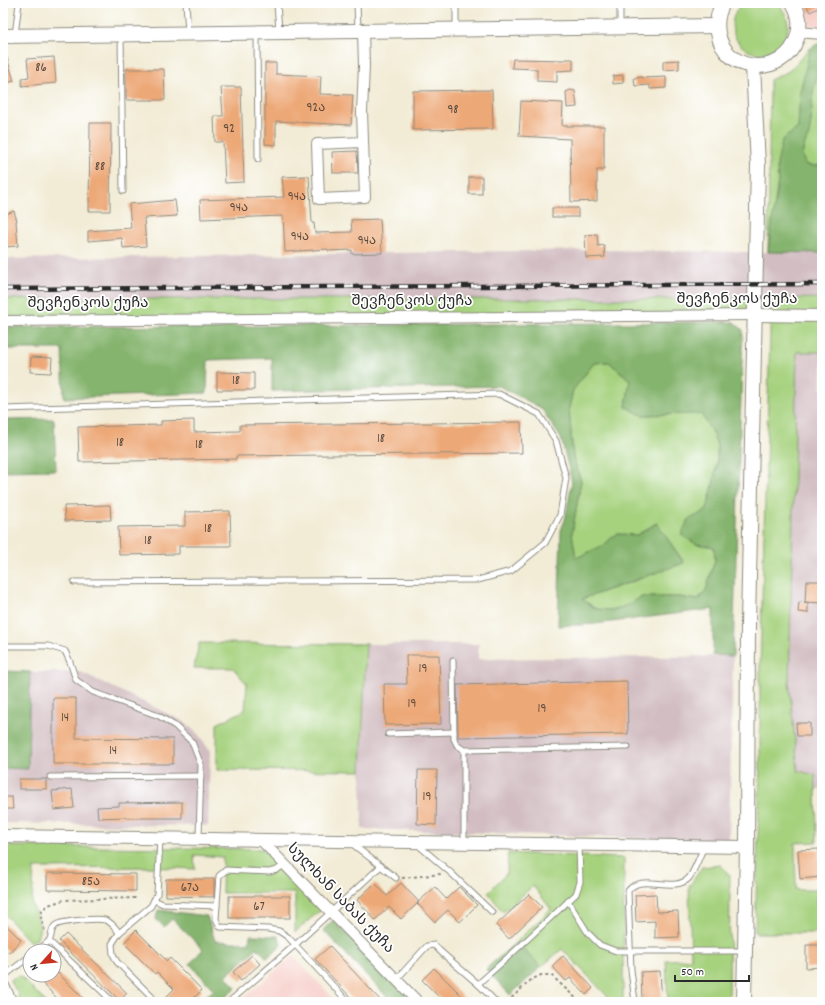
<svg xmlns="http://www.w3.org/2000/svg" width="825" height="1005" font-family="Dekko,'Noto Sans Georgian',sans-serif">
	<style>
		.built { fill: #f7d0cb }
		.industrial { fill: #d2bec2 }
		.green { fill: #a6d27e; stroke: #687e54 }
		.forest { fill: #84b46d; stroke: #58704c; fill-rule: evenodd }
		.building { fill: #eda877 }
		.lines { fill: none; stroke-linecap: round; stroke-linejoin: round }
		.service-casing { stroke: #8e8c80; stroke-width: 7 }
		.minor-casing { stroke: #8e8c80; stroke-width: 12 }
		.tertiary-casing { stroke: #8e8c80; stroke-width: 14 }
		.secondary-casing { stroke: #8e8c80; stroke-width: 16 }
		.path { stroke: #8e8c80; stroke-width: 2; stroke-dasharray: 3 3; stroke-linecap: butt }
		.service { stroke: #fff; stroke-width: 5 }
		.minor { stroke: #fff; stroke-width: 10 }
		.tertiary { stroke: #fff; stroke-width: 12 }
		.secondary { stroke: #fff; stroke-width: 14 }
		.rail-casing { stroke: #2b2b2b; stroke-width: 4.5 }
		.rail { stroke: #fff; stroke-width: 3; stroke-dasharray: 9; stroke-linecap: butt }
		.labels { text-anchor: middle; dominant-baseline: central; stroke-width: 3.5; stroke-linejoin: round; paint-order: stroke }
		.number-label { font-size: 13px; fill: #5c4a3e }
		.street-label { font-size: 15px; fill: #2b2b2b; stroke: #fff }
	</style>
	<rect width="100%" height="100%" fill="#fff"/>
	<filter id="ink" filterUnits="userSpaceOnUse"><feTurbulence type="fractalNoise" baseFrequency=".025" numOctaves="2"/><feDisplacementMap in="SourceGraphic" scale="8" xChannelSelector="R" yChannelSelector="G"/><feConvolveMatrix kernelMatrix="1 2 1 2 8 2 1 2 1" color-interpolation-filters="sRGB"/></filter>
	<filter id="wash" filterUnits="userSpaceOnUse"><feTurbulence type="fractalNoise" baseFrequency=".012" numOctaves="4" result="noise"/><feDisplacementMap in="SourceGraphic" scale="16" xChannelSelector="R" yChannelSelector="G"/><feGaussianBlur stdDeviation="0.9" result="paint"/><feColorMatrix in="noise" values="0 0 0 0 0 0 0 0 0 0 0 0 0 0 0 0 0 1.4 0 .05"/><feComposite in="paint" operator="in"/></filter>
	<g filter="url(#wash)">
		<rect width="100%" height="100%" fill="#f2ecd6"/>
		<!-- built -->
		<g class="built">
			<polygon points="802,3 822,3 822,26 810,25 806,10"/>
			<polygon points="293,956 337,1002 239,1002"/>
		</g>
		<!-- industrial -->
		<g class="industrial">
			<polygon points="592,250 822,253 822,298 756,299 3,299 3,259"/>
			<polygon points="797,352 822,352 822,789 816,789 815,775 798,771 789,682"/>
			<polygon points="366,644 479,644 478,659 733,656 729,841 362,829 361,771"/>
			<polygon points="30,672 81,672 183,721 198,734 210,751 208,826 3,823 3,768 28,768"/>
		</g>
		<!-- green -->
		<g class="green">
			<path d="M743 3H777C786 12 790 21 787 33 785 40 781 44 776 48 752 67 720 35 737 10 738 7 741 5 743 3Z"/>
			<polygon points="811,47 800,92 798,129 777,165 778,181 768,252 770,80 789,71"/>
			<polygon points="822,71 822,164 816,166 806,165 802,156 804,146 809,135 811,121 813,91 817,76"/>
			<polygon points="822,298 822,352 797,352 789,682 798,771 815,775 816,789 817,842 795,843 796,890 817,890 818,929 822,929 822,933 755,933 760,767 760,668 771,299"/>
			<polygon points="3,299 756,299 755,315 3,321"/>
			<path d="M609 362 630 380 626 407 642 415 701 413C706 422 711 430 715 439 722 456 711 492 707 511L688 520 696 544 714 547 715 560 706 590 698 600 679 597H642L623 607 611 610 596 609 582 599 626 584 684 562 656 523 637 535 616 534 604 545 576 558 572 533 581 481 573 457 569 408 573 390 594 363Z"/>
			<polygon points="199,643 366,644 361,771 217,770 217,724 245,710 247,684 233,668 194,668"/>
			<polygon points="3,846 263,849 323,908 295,932 295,893 222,893 223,857 194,855 195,869 153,867 34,868 32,904 38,918 40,928 37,939 30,942 10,920 3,913"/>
			<polygon points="508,853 624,858 623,1000 611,1000 562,949 541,967 517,941 551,909 533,886 503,912 488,892 507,873"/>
			<polygon points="721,865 730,876 729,1002 668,1002 666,960 691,959 689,887 702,867"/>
			<polygon points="19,975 46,1002 19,1002 18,994 10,980"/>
		</g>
		<!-- forest -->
		<g class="forest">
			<polygon points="822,42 822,71 817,76 813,91 811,121 809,135 804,146 802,156 806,165 816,166 822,164 822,253 768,252 778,181 777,165 782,140 798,128 800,92 811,47"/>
			<path d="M734 322 743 330 733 656 713 655V609L595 624 558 626 561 530 565 520 572 482 561 438 541 408 499 386 272 391V358L208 360 207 393 64 398 62 349H3V327L272 326ZM609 362 630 380 626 407 642 415 701 414C706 422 711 430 715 439 722 456 711 492 707 510L688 520 681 535 696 544 714 547 715 560 706 590 698 600 679 597H642L623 607 611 610 596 609 582 599 684 563 657 523 637 535 616 534 604 545 576 558 572 533 581 481 573 457 569 408 573 390 594 363Z"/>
			<polygon points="54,419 56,470 3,471 3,420"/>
			<polygon points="3,671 30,672 28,769 3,768"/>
			<polygon points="158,910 207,916 215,941 249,943 250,935 279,936 281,945 267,958 257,948 226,976 236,988 220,1002 198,1002 214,990 190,964 203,949 172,919 164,927 156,919"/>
			<polygon points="333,920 411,1000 410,1002 392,1002 323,930"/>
			<polygon points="517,941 541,967 510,995 486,969"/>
		</g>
		<g id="blocks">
			<!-- building -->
			<g class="building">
				<polygon points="805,3 822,3 822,6 810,12"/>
				<polygon points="5,51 14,81 3,84 3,52"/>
				<polygon points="54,57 56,83 22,86 22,78 29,77 27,59"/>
				<polygon points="513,59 565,60 565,59 573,59 573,70 557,71 557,82 537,81 537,69 512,68"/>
				<polygon points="679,60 679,69 663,70 663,61"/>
				<polygon points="265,63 276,63 276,74 321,76 320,94 353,95 351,125 276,121 276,145 265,144"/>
				<polygon points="126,69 164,69 165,100 126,100"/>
				<polygon points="623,75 623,83 613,84 613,76"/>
				<polygon points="642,77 643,78 666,77 666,88 650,89 650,85 635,86 634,78"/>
				<polygon points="221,87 241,87 244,182 225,183 223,142 215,142 214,116 223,116"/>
				<polygon points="492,90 493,129 413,130 413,91"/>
				<polygon points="570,90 575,91 577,107 567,108 566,92"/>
				<polygon points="521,101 563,103 562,126 604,126 604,170 597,170 597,201 571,202 570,139 519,136"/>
				<polygon points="90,123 111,123 110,211 89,211"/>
				<polygon points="357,151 358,173 333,173 332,152"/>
				<polygon points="309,176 312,223 314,223 315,233 352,232 351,220 380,219 382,253 352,254 352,250 328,251 328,249 285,252 283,216 201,219 200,200 284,197 282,177"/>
				<rect x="469" y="177" width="13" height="17"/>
				<polygon points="175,200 177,216 144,218 146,246 123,248 122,238 88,241 88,231 131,228 129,204"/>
				<rect x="552" y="208" width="26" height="9"/>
				<polygon points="14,211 17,221 16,221 18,246 4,247 3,233 3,215"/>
				<polygon points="597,234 598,246 604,245 605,257 586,258 585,235"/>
				<polygon points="31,357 52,358 51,373 30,372"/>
				<polygon points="217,372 254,373 254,390 217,390"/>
				<polygon points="194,420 194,432 240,431 240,425 521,422 522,453 236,456 236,459 79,462 78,427 161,425 161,421"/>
				<polygon points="110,505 111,520 65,521 64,506"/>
				<polygon points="230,511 231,546 179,546 179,554 119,555 118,527 185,526 185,512"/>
				<polygon points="806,581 822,581 822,603 805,602"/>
				<polygon points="799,602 808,603 808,613 798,612"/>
				<polygon points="406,655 439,655 441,724 385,725 384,684 407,684"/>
				<polygon points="627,681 628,734 458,737 457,685"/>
				<polygon points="53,698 76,698 76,738 173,739 173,764 53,764"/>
				<polygon points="796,723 810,723 810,736 797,736"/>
				<polygon points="418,770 437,770 436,825 417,824"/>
				<rect x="19" y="779" width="27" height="10"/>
				<polygon points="72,789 74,808 54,810 52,791"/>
				<polygon points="3,797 12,797 13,809 3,809"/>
				<polygon points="182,802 182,818 126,818 126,817 98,818 97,807 119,806 119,803"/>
				<polygon points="819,849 820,877 800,879 798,850"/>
				<polygon points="47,873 136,874 136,891 47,890"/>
				<polygon points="166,879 214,879 214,897 166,896"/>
				<polygon points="375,883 387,896 401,883 419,902 401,919 389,907 375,920 357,900"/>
				<polygon points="435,887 446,899 459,887 477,905 460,922 448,910 435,922 417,903"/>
				<polygon points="529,894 542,907 509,939 496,925"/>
				<polygon points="656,894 657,912 678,911 679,937 655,938 655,921 636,922 635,895"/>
				<rect x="229" y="896" width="61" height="22"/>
				<polygon points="3,922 21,940 9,953 3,947"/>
				<polygon points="136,930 167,961 170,958 202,990 190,1002 161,1002 174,989 157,972 155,974 124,943"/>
				<polygon points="66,934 127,993 120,1001 59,941"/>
				<polygon points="806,945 822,945 822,967 806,968"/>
				<polygon points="330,946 382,1002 355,1002 315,959"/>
				<polygon points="252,955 260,964 241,981 233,972"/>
				<polygon points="563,956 593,988 586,995 570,978 566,981 552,966"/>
				<polygon points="434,968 468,1002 444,1002 422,980"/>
				<polygon points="54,969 87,1002 61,1002 34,975 54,975"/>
				<polygon points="660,971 662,1002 642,1002 641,972"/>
			</g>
		</g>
	</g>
	<g filter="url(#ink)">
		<use href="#blocks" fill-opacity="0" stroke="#8e8c80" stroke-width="1"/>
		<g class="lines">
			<defs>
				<g id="service">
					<polyline points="186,3 188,32"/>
					<polyline points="277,3 279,31"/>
					<polyline points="357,3 358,30"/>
					<polyline points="620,3 620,26"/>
					<polyline points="456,28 456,3"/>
					<polyline points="257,33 258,159"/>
					<polyline points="15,35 19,3"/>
					<polyline points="121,35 123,191"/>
					<polyline points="3,409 499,394 539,414 556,441 566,478 560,515 545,543 511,571 478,580 74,582"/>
					<polyline points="3,646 48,646 65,651 70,662 76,680 93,692 159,716 175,726 192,742 201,765 199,838"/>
					<polyline points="453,661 454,739 457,745 464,750 628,747"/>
					<polyline points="388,734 454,732"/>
					<polyline points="50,777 201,776"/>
					<polyline points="351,843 396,878"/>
					<polyline points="464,843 464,750"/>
					<polyline points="417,844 451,873 492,912"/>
					<polyline points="285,864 277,870 269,872 226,870 219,876 216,919 220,927 268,929 279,931 288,937 348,1002"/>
					<polyline points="154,900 163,904 217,906"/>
					<polyline points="568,901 588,933 600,945 616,951 745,951"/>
					<polyline points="49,941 113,1002"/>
					<path d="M36 951C40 948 48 944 50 939 52 934 51 928 56 925 62 921 98 918 105 920 111 922 116 928 119 933"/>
					<polyline points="3,956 4,964 3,966"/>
					<polyline points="3,977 30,956"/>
					<polyline points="396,980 427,946 434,945 442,953 478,984 517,949 576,894 580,882 579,845"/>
					<polyline points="478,984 496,1002"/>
					<polyline points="146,1002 152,997 117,962 113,954 112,944 119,933 151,906 157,894 160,839"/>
					<polyline points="229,1002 295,945 381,866"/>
					<path d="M635 1002 631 970 628 891C641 872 674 894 689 878 694 872 700 855 704 847"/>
				</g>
				<g id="minor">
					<polyline points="799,32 822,34"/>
					<polyline points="363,142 317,144 319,199 365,197 362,112 364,66 363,31"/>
					<polyline points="3,321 755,315"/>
					<polyline points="261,840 418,1002"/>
					<polyline points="3,984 12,1002"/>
				</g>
				<g id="tertiary">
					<polyline points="755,315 822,316"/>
					<polyline points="3,836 747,847"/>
				</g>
				<g id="secondary">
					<path d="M723 3C718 12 716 22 718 33 725 74 784 78 797 38 801 26 800 14 793 3"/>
					<polyline points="3,36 717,26"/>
					<polyline points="744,1002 747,847 748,624 758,165 753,66"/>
				</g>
			</defs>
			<!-- service casing -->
			<use href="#service" class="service-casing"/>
			<!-- minor casing -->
			<use href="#minor" class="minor-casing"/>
			<!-- tertiary casing -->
			<use href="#tertiary" class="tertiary-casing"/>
			<!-- secondary casing -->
			<use href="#secondary" class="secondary-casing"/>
			<!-- path -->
			<g class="path">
				<polyline points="402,878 441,874"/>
				<polyline points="45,930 44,929 41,918 42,910 48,905 64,900 136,898"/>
				<polyline points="507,1002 531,980 541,975 551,975 580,1002"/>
				<polyline points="596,1002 629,1000"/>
			</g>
			<!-- service -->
			<use href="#service" class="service"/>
			<!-- minor -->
			<use href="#minor" class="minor"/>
			<!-- tertiary -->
			<use href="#tertiary" class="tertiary"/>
			<!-- secondary -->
			<use href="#secondary" class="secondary"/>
			<defs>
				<polyline id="rail" points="3,289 822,284"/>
			</defs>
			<!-- rail casing -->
			<use href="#rail" class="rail-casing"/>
			<!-- rail -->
			<use href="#rail" class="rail"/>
		</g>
	</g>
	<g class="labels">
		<!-- number labels -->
		<g class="number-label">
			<text x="41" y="68">86</text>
			<text x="316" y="108">92ა</text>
			<text x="453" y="110">98</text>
			<text x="229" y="129">92</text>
			<text x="100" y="167">88</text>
			<text x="297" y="197">94ა</text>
			<text x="239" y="208">94ა</text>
			<text x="300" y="237">94ა</text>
			<text x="367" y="241">94ა</text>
			<text x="236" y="381">18</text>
			<text x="381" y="439">18</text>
			<text x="120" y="443">18</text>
			<text x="199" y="445">18</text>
			<text x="208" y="529">18</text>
			<text x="148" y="541">18</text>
			<text x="423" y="669">19</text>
			<text x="412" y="704">19</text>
			<text x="542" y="709">19</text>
			<text x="65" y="718">14</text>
			<text x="113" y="751">14</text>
			<text x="427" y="797">19</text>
			<text x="91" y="882">85ა</text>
			<text x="190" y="888">67ა</text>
			<text x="259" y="907">67</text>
		</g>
		<!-- street labels -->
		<g class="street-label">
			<text x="737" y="300">შევჩენკოს ქუჩა</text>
			<text x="412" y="302">შევჩენკოს ქუჩა</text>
			<text x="88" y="304">შევჩენკოს ქუჩა</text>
			<text transform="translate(340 899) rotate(46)">სულხან საბას ქუჩა</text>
		</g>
	</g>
	<!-- margin -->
	<rect width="825" height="1005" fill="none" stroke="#fff" stroke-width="16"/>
	<!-- north arrow -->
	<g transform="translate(42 963) rotate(243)"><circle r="19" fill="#ffffff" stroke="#aaaaaa"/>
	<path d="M0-3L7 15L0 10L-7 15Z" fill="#c8321e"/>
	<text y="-6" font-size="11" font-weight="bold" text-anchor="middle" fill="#2b2b2b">N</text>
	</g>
	<!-- scale -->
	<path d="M675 975v6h74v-6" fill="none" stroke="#2b2b2b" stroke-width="2"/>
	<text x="681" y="975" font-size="12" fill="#2b2b2b" stroke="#ffffff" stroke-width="3" paint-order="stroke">50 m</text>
</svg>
